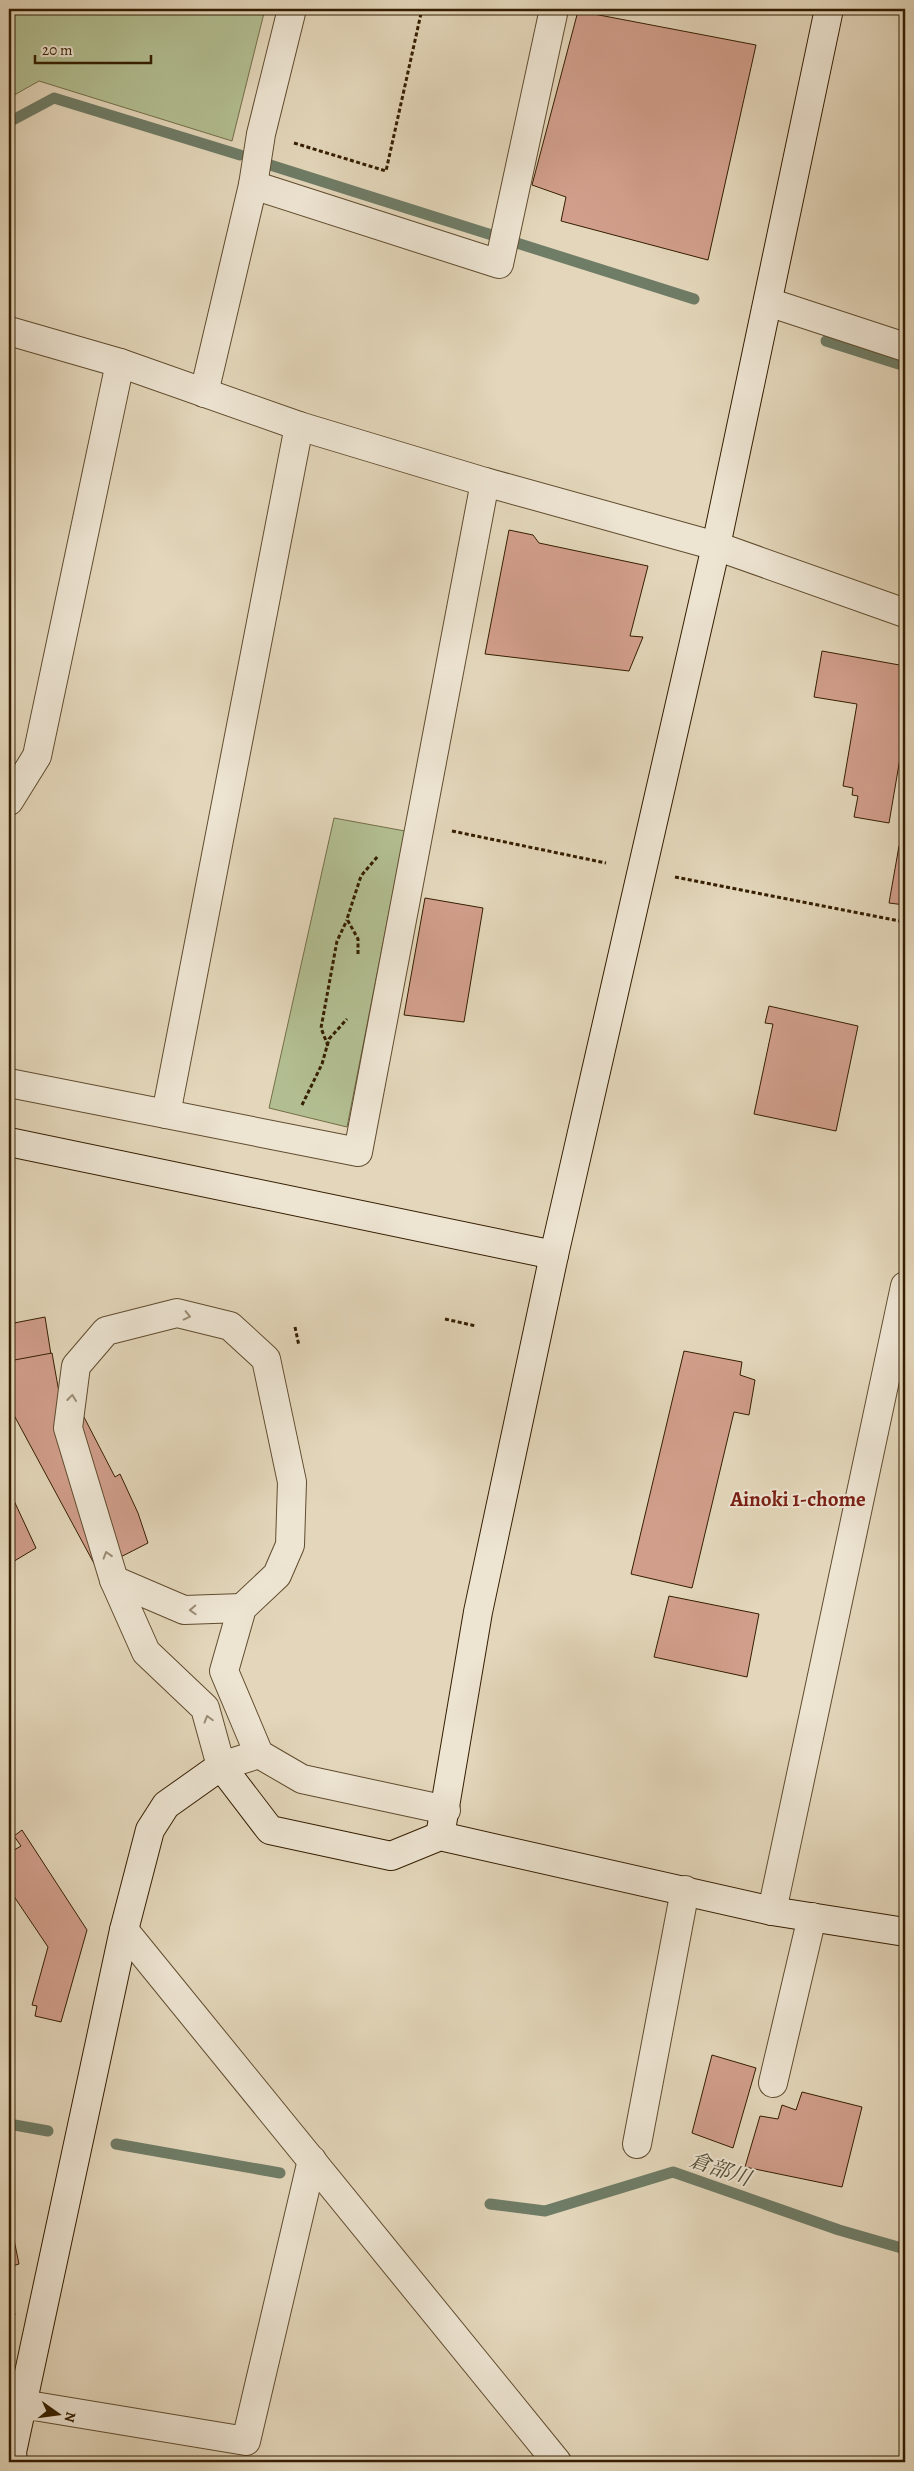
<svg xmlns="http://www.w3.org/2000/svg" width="914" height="2471" font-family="Alegreya,'Noto Serif JP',serif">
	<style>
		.green { fill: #b2be91; stroke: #746e48 }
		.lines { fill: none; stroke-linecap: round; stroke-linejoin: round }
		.stream { stroke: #6f7c66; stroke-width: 11 }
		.building { fill: #d19e8b; stroke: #351e00 }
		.street-casing { stroke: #604c2e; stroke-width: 30 }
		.secondary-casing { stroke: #351e00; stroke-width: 30 }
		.path { stroke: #351e00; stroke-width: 3; stroke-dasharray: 4 2.5; stroke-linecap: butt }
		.street { stroke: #ede4d2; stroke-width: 28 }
		.secondary { stroke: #ede4d2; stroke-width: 28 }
		.oneway { stroke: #9a8b74 }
		.labels { text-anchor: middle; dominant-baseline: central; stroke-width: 4; stroke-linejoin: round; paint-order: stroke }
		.neighbourhood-label { font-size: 21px; font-weight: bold; fill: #7a1f14; stroke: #ede4d2 }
		.water-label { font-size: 21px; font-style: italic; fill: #524d33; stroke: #ede4d2 }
	</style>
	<rect width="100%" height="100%" fill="#e3d6ba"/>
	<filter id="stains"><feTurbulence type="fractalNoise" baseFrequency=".004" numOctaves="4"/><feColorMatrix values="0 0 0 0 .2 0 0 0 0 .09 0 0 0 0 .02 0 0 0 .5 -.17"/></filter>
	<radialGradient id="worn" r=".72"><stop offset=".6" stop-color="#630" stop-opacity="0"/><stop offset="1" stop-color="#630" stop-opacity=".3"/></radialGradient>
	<!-- green -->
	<g class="green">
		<polygon points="14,9 265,9 232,141 39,81 9,98 9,22 11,22"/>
		<polygon points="334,818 405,831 347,1127 269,1108"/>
	</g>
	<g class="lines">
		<!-- stream -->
		<g class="stream">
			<polyline points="9,122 54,98 240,155"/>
			<polyline points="267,164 694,299"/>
			<polyline points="826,341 905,366"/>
			<polyline points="9,2124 48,2131"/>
			<polyline points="116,2144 280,2173"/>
			<polyline points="490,2204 545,2211 673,2172 839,2230 905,2249"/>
		</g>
	</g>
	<!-- building -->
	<g class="building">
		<polygon points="578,11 756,45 708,260 561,221 566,197 532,185"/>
		<polygon points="509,530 533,535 539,543 648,566 630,636 643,637 629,671 485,654"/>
		<polygon points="822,651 905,666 905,729 889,823 854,817 858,796 852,795 853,788 843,786 857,704 814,697"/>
		<polygon points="899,846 905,847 905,905 889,903"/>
		<polygon points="425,898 483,908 464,1022 404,1015"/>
		<polygon points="769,1006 858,1026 836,1131 754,1114 773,1024 765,1023"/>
		<polygon points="45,1317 52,1361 9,1369 9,1324"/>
		<polygon points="684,1351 742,1362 740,1375 755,1380 749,1415 734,1412 692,1588 631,1574"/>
		<polygon points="52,1353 60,1398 71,1392 115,1477 120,1474 138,1513 148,1543 97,1569 9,1406 9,1361"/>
		<polygon points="9,1490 36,1548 11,1563 9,1558"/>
		<polygon points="669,1596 759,1614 747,1677 654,1657"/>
		<polygon points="22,1830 87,1930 61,2022 35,2016 37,2006 32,2005 48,1947 9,1889 9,1853 21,1846 14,1836"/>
		<polygon points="712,2055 756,2068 733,2148 692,2133"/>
		<polygon points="802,2092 862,2107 842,2187 745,2167 760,2116 778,2119 782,2105 796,2110"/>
		<polygon points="12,2230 19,2264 9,2267 9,2231"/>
		<polygon points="9,2287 15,2315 9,2316"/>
	</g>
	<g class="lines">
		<defs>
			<g id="street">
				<polyline points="253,185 499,264 554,9"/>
				<polyline points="768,302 905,347"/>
				<polyline points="9,331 120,363 299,426 485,482 716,546 905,613"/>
				<polyline points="204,393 253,185 261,134 292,9"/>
				<polyline points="9,801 37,756 120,363"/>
				<polyline points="9,1083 358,1152 485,482"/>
				<polyline points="166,1114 299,426"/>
				<polyline points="114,1580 184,1610 242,1608"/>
				<polyline points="259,1754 221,1766 205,1708 146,1652 114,1580 68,1428 76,1366 106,1331 177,1313 230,1326 266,1359 292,1482 290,1545 277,1575 242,1608 224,1671 259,1754 302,1779 446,1810"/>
				<polyline points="772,1911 905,1286"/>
				<polyline points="124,1930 557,2462"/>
				<polyline points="773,2083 812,1917"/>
				<polyline points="637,2144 685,1890"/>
				<polyline points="22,2404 246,2441 312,2160"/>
			</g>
			<g id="secondary">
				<polyline points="9,1142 554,1255"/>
				<polyline points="440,1836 478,1612 554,1255 716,546 829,9"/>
				<polyline points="13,2462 12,2452 124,1930 150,1830 166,1805 221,1766 270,1830 391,1856 440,1836 772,1911 905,1932"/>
			</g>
		</defs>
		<!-- street casing -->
		<use href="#street" class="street-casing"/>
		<!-- secondary casing -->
		<use href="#secondary" class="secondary-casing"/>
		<!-- path -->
		<g class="path">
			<polyline points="294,143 386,171 422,9"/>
			<polyline points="452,831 606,863"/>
			<polyline points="675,877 905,922"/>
			<polyline points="358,954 358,939 347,919 361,876 378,856"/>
			<polyline points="328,1046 321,1028 337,941 347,920"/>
			<polyline points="302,1105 322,1064 329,1039 347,1019"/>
			<polyline points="445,1319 476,1326"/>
			<polyline points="295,1327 299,1346"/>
		</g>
		<!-- street -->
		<use href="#street" class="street"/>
		<!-- secondary -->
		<use href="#secondary" class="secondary"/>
	</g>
	<!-- one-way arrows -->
	<defs><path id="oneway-chevron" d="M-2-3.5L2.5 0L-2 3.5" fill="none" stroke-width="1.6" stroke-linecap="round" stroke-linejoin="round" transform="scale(1.25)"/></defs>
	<g class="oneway">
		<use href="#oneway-chevron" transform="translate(187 1316) rotate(13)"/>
		<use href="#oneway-chevron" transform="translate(72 1398) rotate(-83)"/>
		<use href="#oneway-chevron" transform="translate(107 1555) rotate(-107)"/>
		<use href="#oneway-chevron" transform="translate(193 1610) rotate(178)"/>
		<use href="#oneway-chevron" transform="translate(208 1719) rotate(-106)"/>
	</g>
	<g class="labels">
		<!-- neighbourhood labels -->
		<g class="neighbourhood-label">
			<text x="798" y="1499">Ainoki 1-chome</text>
		</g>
		<!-- water labels -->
		<g class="water-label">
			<text transform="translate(720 2169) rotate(19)">倉部川</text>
		</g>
	</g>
	<!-- margin -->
	<rect width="914" height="2471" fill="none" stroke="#e3d6ba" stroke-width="30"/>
	<rect x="10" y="10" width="894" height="2451" fill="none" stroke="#351e00" stroke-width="2.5"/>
	<rect x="15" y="15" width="884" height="2441" fill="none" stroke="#351e00"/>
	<!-- north arrow -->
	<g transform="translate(58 2414) rotate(104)" stroke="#ede4d2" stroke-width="4" paint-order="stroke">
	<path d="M0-4L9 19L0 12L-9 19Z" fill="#351e00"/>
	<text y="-8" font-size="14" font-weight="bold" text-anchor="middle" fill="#351e00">N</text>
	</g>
	<!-- scale -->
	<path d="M35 55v8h116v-8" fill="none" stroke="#351e00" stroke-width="2.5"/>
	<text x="42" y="55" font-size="15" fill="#351e00" stroke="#ede4d2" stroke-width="4" paint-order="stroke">20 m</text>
	<rect width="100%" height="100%" filter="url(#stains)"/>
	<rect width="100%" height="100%" fill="url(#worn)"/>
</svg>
